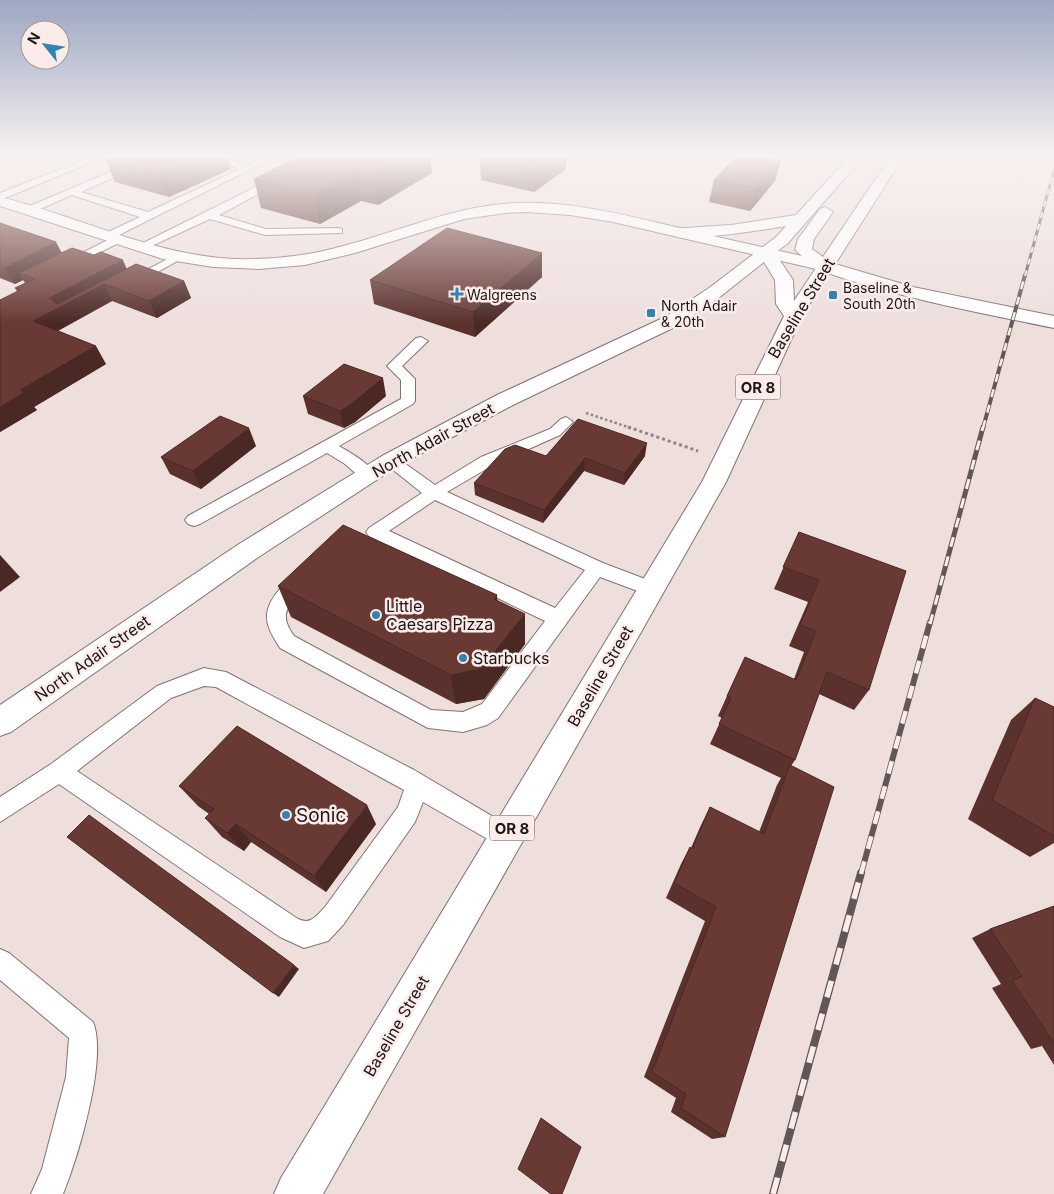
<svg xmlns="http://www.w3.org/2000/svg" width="1054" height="1194" font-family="Inter,sans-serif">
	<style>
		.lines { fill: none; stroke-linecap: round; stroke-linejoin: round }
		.lane-casing { stroke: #807371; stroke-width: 2 }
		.street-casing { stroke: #807371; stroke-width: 2 }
		.secondary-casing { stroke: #807371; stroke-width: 2 }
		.highway-casing { stroke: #807371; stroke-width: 2 }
		.path-far1 { stroke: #908583; stroke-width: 2.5; stroke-dasharray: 2.5 2.5; stroke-linecap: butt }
		.path { stroke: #908583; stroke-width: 3; stroke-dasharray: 3 3; stroke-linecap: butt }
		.lane { fill: #fff; fill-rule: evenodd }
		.street { fill: #fff; fill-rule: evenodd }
		.secondary { fill: #fff; fill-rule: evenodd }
		.highway { fill: #fff; fill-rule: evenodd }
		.rail-far4-casing { stroke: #605756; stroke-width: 3 }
		.rail-far3-casing { stroke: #605756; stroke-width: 4 }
		.rail-far2-casing { stroke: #605756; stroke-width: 5 }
		.rail-far1-casing { stroke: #605756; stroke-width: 6 }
		.rail-casing { stroke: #605756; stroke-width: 8 }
		.rail-far4 { stroke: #fbecea; stroke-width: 2; stroke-dasharray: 6; stroke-linecap: butt }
		.rail-far3 { stroke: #fbecea; stroke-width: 2.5; stroke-dasharray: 8; stroke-linecap: butt }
		.rail-far2 { stroke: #fbecea; stroke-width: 3; stroke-dasharray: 10; stroke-linecap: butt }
		.rail-far1 { stroke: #fbecea; stroke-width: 4.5; stroke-dasharray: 13; stroke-linecap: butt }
		.rail { stroke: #fbecea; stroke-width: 5.5; stroke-dasharray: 17; stroke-linecap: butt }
		.wall { fill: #5a312d }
		.shaded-wall { fill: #4a2824 }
		.building { fill: #693934; stroke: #4a2824 }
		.poi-dot { fill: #3084b4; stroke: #fbecea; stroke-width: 2 }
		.labels { text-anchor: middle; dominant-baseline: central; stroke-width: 5; stroke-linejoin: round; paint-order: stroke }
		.far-poi-label { font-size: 14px; fill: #1c1716; stroke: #fbecea; text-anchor: start }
		.shield { fill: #fbecea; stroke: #5f5756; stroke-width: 1 }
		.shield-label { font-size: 15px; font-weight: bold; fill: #1c1716 }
		.street-label { font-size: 16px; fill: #1c1716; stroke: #fbecea }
		.poi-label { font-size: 16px; fill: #1c1716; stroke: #fbecea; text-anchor: start }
		.near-poi-label { font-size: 19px; fill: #1c1716; stroke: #fbecea; text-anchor: start }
	</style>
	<rect width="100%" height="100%" fill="#eedfdd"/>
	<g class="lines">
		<defs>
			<g id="lane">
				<polygon points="94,156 107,156 0,200 0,193"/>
				<polygon points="148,156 161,156 81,192 148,212 240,169 200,156 216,156 248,165 265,156 277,156 115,237 123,237 123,241 72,266 64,266 64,262 112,238 104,238 104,234 140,217 72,195 33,212 25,212 25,208"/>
				<polygon points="318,156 330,156 219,215 266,229 338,228 342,229 342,233 265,235 210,219 145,249 141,250 135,247"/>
				<polygon points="414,156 441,156 426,161"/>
				<polygon points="679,156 688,156 683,160"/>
				<polygon points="780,156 810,156 799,161"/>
				<polygon points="177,254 181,255 181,259 134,285 130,286 124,282"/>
				<path d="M421 337 428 341 402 366 415 379V401L413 404 339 446C352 454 368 462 376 475L374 479H362L345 464 327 453 200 524 194 526 188 524 185 520 188 516 401 399V380L387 366 416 338Z"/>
				<path d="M566 417 573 422 560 435 493 465 447 492 603 563 658 584 660 589 658 594 651 596 600 577 498 718 487 725 463 732 428 728 280 648C274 638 266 627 267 615 268 598 290 571 309 577L311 582C300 604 272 605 294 636L431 710 463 712 482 704 545 621 369 536 366 532 369 528 422 493 382 461 384 457H396L435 485 481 457 550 429 561 419ZM435 500 585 570 555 608 389 531Z"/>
				<path d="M204 668 226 672 414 770 514 829 518 837 514 845 506 849 498 845 423 802 415 822 343 925 328 941 304 948 280 937 59 784 0 822V797L51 764 157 686ZM204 686 216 687 404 790 398 807 325 907C316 916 311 925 298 919L77 771 171 698Z"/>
				<path d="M0 949 9 953 93 1022C108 1058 78 1157 63 1194H31L42 1169 66 1077 69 1038 0 980Z"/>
			</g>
			<path id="street" d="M825 261 913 287 1054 316V328C975 312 895 297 819 270L817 266 819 262Z"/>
			<path id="secondary" d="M0 197C78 216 152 255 234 259 270 260 308 256 343 246 397 232 447 209 503 204 565 198 628 216 688 230 734 241 779 251 825 261L831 262 833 266 831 270 825 271 613 222 570 215 527 212 505 213 464 219 355 253 305 265 259 269 213 267 163 259 0 206Z"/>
			<path id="highway" d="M850 156H864L788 243 775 253 793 280 794 301 816 268 795 250 798 239 820 209 825 207 833 212 814 239 812 249 823 257 891 156H904L802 316 726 482 323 1194H274L281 1178 702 482 784 316 776 304 775 280 764 262 721 296 679 325 513 405 398 466 257 558 11 732 0 736V705L239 544 382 456 497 395 665 317 709 288 776 237 786 226C768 229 677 245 668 232L670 229 731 225 796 215Z"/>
		</defs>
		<!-- lane casing -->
		<use href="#lane" class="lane-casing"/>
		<!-- street casing -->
		<use href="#street" class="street-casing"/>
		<!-- secondary casing -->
		<use href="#secondary" class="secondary-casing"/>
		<!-- highway casing -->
		<use href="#highway" class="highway-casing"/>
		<!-- path-far1 -->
		<polyline class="path-far1" points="586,413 631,428"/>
		<!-- path -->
		<polyline class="path" points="628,427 698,451"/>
		<!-- lane -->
		<use href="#lane" class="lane"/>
		<!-- street -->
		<use href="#street" class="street"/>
		<!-- secondary -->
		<use href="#secondary" class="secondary"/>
		<!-- highway -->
		<use href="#highway" class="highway"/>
		<defs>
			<polyline id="rail-far4" points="1025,276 1054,170"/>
			<polyline id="rail-far3" points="983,428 1025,275"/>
			<polyline id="rail-far2" points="930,624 983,427"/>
			<polyline id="rail-far1" points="861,874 930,622"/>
			<polyline id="rail" points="773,1194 861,873"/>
		</defs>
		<!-- rail-far4 casing -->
		<use href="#rail-far4" class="rail-far4-casing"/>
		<!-- rail-far3 casing -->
		<use href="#rail-far3" class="rail-far3-casing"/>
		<!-- rail-far2 casing -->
		<use href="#rail-far2" class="rail-far2-casing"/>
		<!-- rail-far1 casing -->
		<use href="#rail-far1" class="rail-far1-casing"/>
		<!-- rail casing -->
		<use href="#rail" class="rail-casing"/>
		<!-- rail-far4 -->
		<use href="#rail-far4" class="rail-far4"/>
		<!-- rail-far3 -->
		<use href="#rail-far3" class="rail-far3"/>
		<!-- rail-far2 -->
		<use href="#rail-far2" class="rail-far2"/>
		<!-- rail-far1 -->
		<use href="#rail-far1" class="rail-far1"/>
		<!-- rail -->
		<use href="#rail" class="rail"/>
	</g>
	<!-- wall -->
	<g class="wall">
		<polygon points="301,156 430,156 432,173 378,205 361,201 320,224 261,208 254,179"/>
		<polygon points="482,156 567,156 566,169 534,192 481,180 480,158"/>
		<polygon points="106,160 231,169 169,197 115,182"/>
		<polygon points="781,160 775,181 750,211 709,202 714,180"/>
		<polygon points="0,223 62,252 127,269 184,281 191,298 157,318 112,301 58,331 106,364 34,407 37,410 0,432 17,291 15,288 25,283 23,280 15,284 0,278"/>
		<polygon points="542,277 475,337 374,304 370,280"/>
		<polygon points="303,396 386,396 355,422 344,428 308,414"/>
		<polygon points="256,446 201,489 170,474 161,457"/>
		<polygon points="546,456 645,456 624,485 584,471 543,523 475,495 474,483"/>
		<polygon points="799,532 869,690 854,710 819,694 795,760 791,766 725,1137 712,1139 671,1112 676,1098 644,1077 705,921 666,898 681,864 690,847 691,848 701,825 710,807 759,832 777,785 781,778 710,744 722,718 718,716 727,696 794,679 804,652 789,646 808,602 774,589"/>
		<polygon points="278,586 498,601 525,644 484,699 456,704 291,617"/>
		<polygon points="1035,698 1054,707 1054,843 1030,857 968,819 1011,720"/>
		<polygon points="179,786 376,824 326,892 251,842 244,851 222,837 205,818 209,814 198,806"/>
		<polygon points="1054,906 1054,1065 1042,1046 1031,1049 992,988 1001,984 972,938 990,929"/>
	</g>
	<!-- shaded-wall -->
	<g class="shaded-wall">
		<polygon points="203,156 227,156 231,169 169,197 161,175"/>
		<polygon points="410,156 430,156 432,173 378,205 374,176"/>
		<polygon points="554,156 567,156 566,169 534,192 534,170"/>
		<polygon points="781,160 775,181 750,211 755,188"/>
		<polygon points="356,172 361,201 320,224 314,195"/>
		<polygon points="56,242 65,259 19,273 23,280 15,284 5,268"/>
		<polygon points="542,253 542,277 475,337 473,312"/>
		<polygon points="123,260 130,277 104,284 112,301 44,338 33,321 49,298"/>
		<polygon points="184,281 191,298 157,318 149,301"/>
		<polygon points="96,346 106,364 34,407 37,410 0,432 0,407 20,390"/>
		<polygon points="383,378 386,396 355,422 344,428 340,411"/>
		<polygon points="249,428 256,446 201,489 193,471"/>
		<polygon points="647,443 645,456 624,485 625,473"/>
		<polygon points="585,458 584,471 543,523 544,510"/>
		<polygon points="0,555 20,577 0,592"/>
		<polygon points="497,595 499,626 494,599"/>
		<polygon points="525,614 525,644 484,699 456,704 451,675"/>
		<polygon points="367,805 376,824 326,892 314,876"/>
		<polygon points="236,824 251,842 244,851 227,833"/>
		<polygon points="294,965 299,969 279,997 273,993"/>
	</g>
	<!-- building -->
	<g class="building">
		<polygon points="114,156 203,156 161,175 106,160"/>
		<polygon points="301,156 410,156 374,176 356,172 314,195 254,179"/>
		<polygon points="482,156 554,156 534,170 480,158"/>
		<polygon points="737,156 765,156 781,160 755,188 714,180"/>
		<polygon points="0,223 56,242 5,268 0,266"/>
		<polygon points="447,228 542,253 473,312 370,280"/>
		<polygon points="72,248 94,255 101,252 123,260 49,298 57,304 136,264 184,281 149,301 104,284 33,321 96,346 20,390 25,392 0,407 0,300 20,290 15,288 35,279 19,273"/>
		<polygon points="344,364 383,378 350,405 340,411 303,396"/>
		<polygon points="220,416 249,428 193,471 161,457"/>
		<polygon points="578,419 647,443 625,473 585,458 544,510 474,483 505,449 515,445 546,456"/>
		<polygon points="343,525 497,595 494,599 525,614 481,669 451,675 278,586"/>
		<polygon points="799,532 906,571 869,690 827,672 795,760 719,724 731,698 727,696 745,657 796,680 816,631 800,625 819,580 783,567"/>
		<polygon points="1035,698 1054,707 1054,836 992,800"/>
		<polygon points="237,726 367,805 314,876 236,824 227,833 205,818 214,809 179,786"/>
		<polygon points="790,765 834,787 725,1137 681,1108 686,1094 652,1072 716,907 674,883 690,847 692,849 710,807 764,834"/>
		<polygon points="89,815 294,965 273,993 67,837"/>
		<polygon points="1054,906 1054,1043 1012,981 1022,976 990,929"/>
		<polygon points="541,1118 581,1147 562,1194 551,1194 518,1169"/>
	</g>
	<!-- sky -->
	<linearGradient id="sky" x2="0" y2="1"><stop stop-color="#9da7c3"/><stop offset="0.48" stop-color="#f7f1f0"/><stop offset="1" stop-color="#f7f1f0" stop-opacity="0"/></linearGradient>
	<rect width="1054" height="324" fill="url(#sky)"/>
	<!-- markers -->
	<g class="poi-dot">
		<path d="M454.5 286.5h5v5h5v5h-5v5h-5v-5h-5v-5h5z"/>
		<rect x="828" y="290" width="10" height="10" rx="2.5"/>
		<rect x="646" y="308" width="10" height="10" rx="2.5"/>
		<circle cx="376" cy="615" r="5"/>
		<circle cx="463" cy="658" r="5"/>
		<circle cx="286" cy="815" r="5"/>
	</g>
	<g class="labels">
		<!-- far-poi labels -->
		<g class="far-poi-label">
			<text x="843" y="287">Baseline &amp;<tspan x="843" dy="16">South 20th</tspan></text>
			<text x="467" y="294">Walgreens</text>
			<text x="661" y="305">North Adair<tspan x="661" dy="16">&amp; 20th</tspan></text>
		</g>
		<!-- shield labels -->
		<g class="shield">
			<rect x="735.5" y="374.5" width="45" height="25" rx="4"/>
			<rect x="489.5" y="815.5" width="45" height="25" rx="4"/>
		</g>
		<g class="shield-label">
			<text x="758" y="387">OR 8</text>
			<text x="512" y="828">OR 8</text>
		</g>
		<!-- street labels -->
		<g class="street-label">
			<text transform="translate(801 308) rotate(-59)">Baseline Street</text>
			<text transform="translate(433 440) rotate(-29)">North Adair Street</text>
			<text transform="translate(92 658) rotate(-35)">North Adair Street</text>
			<text transform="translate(600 676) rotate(-60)">Baseline Street</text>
			<text transform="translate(396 1026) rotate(-60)">Baseline Street</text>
		</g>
		<!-- poi labels -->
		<g class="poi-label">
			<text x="386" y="606">Little<tspan x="386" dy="18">Caesars Pizza</tspan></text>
			<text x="473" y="658">Starbucks</text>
		</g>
		<!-- near-poi labels -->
		<g class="near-poi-label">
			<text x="296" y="815">Sonic</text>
		</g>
	</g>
	<!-- north arrow -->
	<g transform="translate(45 45) rotate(300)"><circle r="24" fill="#fbecea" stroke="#a29795"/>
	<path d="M0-4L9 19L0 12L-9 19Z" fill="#3084b4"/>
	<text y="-8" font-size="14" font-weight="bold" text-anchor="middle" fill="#1c1716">N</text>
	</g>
</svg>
